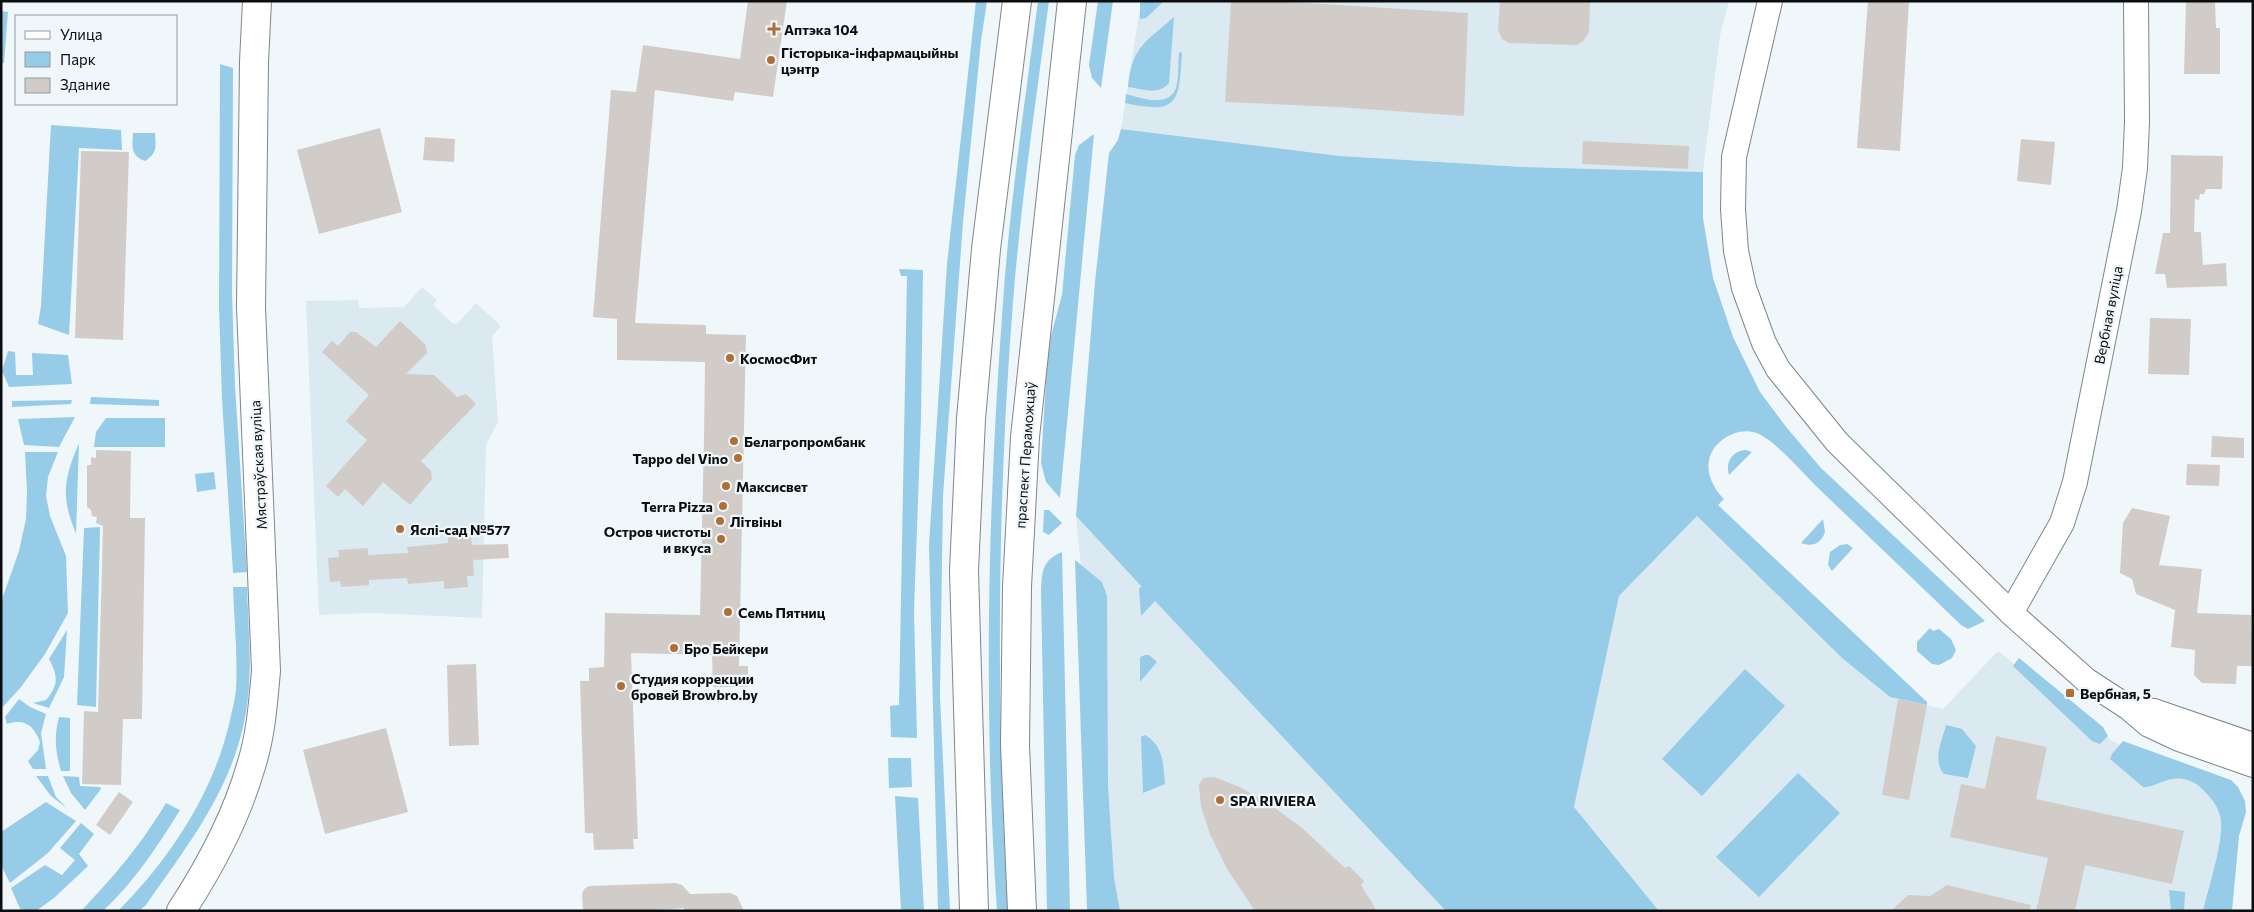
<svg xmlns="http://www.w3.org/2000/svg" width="2254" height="912" font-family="Commissioner,sans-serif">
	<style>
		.built { fill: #dbeaf1 }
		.green { fill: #96cce8 }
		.building { fill: #d2ccc8 }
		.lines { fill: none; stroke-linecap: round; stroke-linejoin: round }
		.street-casing { stroke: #7f8689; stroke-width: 26 }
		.secondary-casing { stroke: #7f8689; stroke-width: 30 }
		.primary-casing { stroke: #7f8689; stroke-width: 30 }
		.street { stroke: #fff; stroke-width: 24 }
		.secondary { stroke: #fff; stroke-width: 28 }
		.primary { stroke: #fff; stroke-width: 28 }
		.poi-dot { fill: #ae6f36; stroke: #f0f7fb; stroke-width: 2 }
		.labels { text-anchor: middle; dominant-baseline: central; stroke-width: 4.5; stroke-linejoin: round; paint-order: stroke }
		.poi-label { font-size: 14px; font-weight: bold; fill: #0b0d0e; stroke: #f0f7fb; text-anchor: start }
		.street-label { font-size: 14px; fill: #0b0d0e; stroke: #f0f7fb }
	</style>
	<rect width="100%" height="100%" fill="#f0f7fb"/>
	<!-- built -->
	<g class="built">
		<polygon points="1141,1 1729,1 1720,36 1703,172 1523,167 1340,156 1121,129"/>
		<polygon points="422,287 437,300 433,305 452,323 457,324 476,303 501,326 492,336 498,422 486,445 482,618 371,613 319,615 306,301 358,300 359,308 404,307"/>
		<polygon points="1076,516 1446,911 1120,911 1112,888"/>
		<polygon points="1697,516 1842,658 1890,697 1943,709 1998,651 2111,740 2161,765 2206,781 2234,828 2229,911 1659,911 1574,807 1619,596"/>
	</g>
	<!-- green -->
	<g class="green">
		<polygon points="976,1 987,1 981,41 963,222 943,496 940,696 950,911 938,911 929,545 947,264"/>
		<path d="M1038 1H1049C1036 101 1021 201 1013 302 997 504 996 708 1008 911H997C983 708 988 504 1003 302 1010 201 1025 101 1038 1Z"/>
		<polygon points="1098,1 1113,1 1101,88 1092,78 1089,65"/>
		<polygon points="1140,1 1164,1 1146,18 1140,19"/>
		<polygon points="1,11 8,12 4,63 1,63"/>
		<path d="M1174 17 1169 83C1158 96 1143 89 1128 87 1132 46 1145 43 1174 17Z"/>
		<path d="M1182 52C1179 102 1179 115 1125 103L1126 94C1140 98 1169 108 1176 88 1179 78 1178 63 1179 53Z"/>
		<polygon points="220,64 233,68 232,293 235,386 247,572 233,573 222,399 219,307"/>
		<polygon points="51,125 121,130 122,150 79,148 69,335 38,324 41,306"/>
		<path d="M1121 129 1340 156 1523 167 1703 172V218L1713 278 1733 337 1760 392 1787 428 1821 468 1985 621 1968 629 1961 625C1913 579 1864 532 1816 486 1802 472 1776 442 1759 434 1740 425 1712 440 1709 461 1706 475 1715 490 1724 499L1718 505 1927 702V705L1890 697 1842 658 1697 516 1619 596 1574 807 1659 911H1446L1155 601 1141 616 1139 588 1142 587 1076 516 1095 282 1109 153 1118 140Z"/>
		<path d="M133 133H155C156 147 157 154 145 161 131 156 132 147 133 133Z"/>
		<polygon points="1094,134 1060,498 1046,482 1041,463 1048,347 1062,295 1075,155 1079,145"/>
		<polygon points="899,269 923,270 921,418 914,611 917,738 891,737 890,706 899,705 907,276 901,276"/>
		<polygon points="8,351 15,352 16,375 33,375 32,353 68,355 72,384 9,387 2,371"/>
		<polygon points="91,397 159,400 159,406 90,404"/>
		<polygon points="72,400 71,404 12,407 12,401"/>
		<polygon points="75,417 59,447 24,445 18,419"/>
		<polygon points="106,418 165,418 165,447 94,447 96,432"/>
		<path d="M79 443 76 534C61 496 63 481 79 443Z"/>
		<path d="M1746 450 1752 452 1729 475C1725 462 1732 451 1746 450Z"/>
		<polygon points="25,452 58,452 48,477 46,496 50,516 66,556 68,613 45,654 21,687 1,709 1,602 19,551 26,519 27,492"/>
		<polygon points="214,472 216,489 197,492 195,474"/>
		<polygon points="1044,510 1049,510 1062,523 1049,535 1043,532"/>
		<path d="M1823 519 1825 532C1821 544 1812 547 1801 543Z"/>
		<polygon points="100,527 96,707 77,705 84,528"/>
		<polygon points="1847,544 1853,548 1832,571 1828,565 1830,552 1840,545"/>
		<path d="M1062 552 1070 911H1047L1041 589C1042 570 1043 560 1062 552Z"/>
		<polygon points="1075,560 1102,582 1107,596 1108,787 1114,878 1120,911 1087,910"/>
		<path d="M233 587H247C248 623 252 661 248 697 239 781 192 839 146 905L139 911H118C170 859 214 792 230 720 232 710 235 700 236 690 238 656 234 621 233 587Z"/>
		<polygon points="1930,628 1933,631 1939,629 1951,639 1956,650 1952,658 1939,665 1932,664 1917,651 1917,642"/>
		<path d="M67 630 64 677 49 708 33 703 46 700C59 685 58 676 49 659Z"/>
		<polygon points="1145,655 1149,655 1157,662 1140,682 1140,657"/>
		<polygon points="2019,658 2103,727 2108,736 2100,744 2092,741 2013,666"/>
		<polygon points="1745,669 1785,706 1702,796 1662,759"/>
		<path d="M19 699 30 707 46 714 41 733 46 769H33L28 761 38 750 40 742C34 726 25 718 7 724L5 717Z"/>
		<path d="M59 717 70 718V771H61C55 751 54 736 59 717Z"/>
		<path d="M1946 725 1962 729 1976 746 1968 778 1944 774C1932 760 1942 741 1946 725Z"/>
		<path d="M1145 735C1164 746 1163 764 1165 784L1143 793 1141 737Z"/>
		<path d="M2123 741 2231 780 2238 787 2245 801 2246 812 2239 836 2232 911H2203C2208 888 2226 836 2220 816 2218 807 2212 799 2206 793 2199 785 2193 781 2183 779 2167 776 2152 789 2143 787L2110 759 2112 754Z"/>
		<polygon points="888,758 911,758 912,787 889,788"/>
		<polygon points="1798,773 1840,813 1759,897 1716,857"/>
		<polygon points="36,776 48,776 56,797 68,809 51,796"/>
		<polygon points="63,776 79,777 80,786 100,787 101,789 85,810 71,793"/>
		<polygon points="895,796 918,798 924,911 901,911"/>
		<polygon points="46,802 76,821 48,853 10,883 1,865 1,832"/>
		<path d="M166 803 180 810C157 847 135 881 103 911H81C116 874 140 846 166 803Z"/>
		<polygon points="81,823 94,834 79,854 88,866 54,898 36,911 21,911 11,888 45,865 62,875 75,860 60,848"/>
		<polygon points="2169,890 2185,892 2184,911 2171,911"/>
	</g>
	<!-- building -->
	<g class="building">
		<polygon points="748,1 787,1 773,97 735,92 733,101 655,90 635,323 706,325 706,334 746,335 739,666 748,666 748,687 713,687 712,655 631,653 638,839 633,839 634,849 594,850 593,833 585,833 580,681 589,681 589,668 604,667 605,613 700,615 704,438 705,362 617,360 617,319 593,317 611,90 636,92 643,45 740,59"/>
		<polygon points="1231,1 1274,1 1468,13 1464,116 1337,107 1225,102"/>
		<polygon points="1500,1 1590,1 1589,32 1584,40 1577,45 1509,43 1502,39 1498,30"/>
		<polygon points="1868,1 1909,1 1900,151 1857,148"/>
		<polygon points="2186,1 2215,1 2216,28 2220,28 2220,74 2184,74"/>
		<polygon points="380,128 402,212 319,234 297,150"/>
		<polygon points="425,137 455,139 454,162 423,160"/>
		<polygon points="2021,139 2055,142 2051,185 2017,181"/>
		<polygon points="1583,141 1689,146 1688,169 1582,164"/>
		<polygon points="81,151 129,152 123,340 75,338"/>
		<polygon points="2171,155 2223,156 2222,189 2206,189 2204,194 2200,194 2199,200 2195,199 2194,232 2201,232 2203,265 2226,263 2227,286 2167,288 2165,274 2155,274 2163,233 2170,233"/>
		<polygon points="2150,318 2191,319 2189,375 2148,374"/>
		<polygon points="400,321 425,344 427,353 406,374 434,375 457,397 466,394 476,404 421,461 431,471 432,479 410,505 383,482 363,506 345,489 338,497 326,486 367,440 346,421 369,395 322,352 332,341 338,346 350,332 356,332 376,347"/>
		<polygon points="2212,436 2244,438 2244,458 2211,457"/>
		<polygon points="96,450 131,451 130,518 145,518 142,719 123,719 121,785 82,784 84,711 98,712 103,526 96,523 97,517 92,516 91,510 87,507 87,465 91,465 91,457 96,458"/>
		<polygon points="2187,464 2220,465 2219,486 2186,485"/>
		<polygon points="2132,508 2170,516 2159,565 2202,569 2197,613 2251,615 2253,666 2237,666 2236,684 2202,683 2194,675 2195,650 2171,647 2175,610 2136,594 2132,579 2120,573 2123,523"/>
		<polygon points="471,535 472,545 508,544 509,558 473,560 474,576 467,576 468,587 444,589 444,581 408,584 407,578 369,580 369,585 341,587 340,581 330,582 328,558 339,557 338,550 368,548 368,555 408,553 407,547 448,543 448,537"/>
		<polygon points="476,664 479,745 449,746 447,665"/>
		<polygon points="1898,699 1927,705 1909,800 1882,795"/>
		<polygon points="386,728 408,812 325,834 303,750"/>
		<polygon points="1996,736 2047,747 2036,799 2184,831 2172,884 2085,865 2075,911 2036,911 2048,858 1950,837 1961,784 1985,789"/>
		<polygon points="1214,777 1240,787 1272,806 1301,827 1345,868 1349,866 1364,881 1361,885 1377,911 1255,911 1227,869 1210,834 1201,807 1199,785 1203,778"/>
		<polygon points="119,792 133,802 110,835 96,825"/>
		<polygon points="676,883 682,885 690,894 730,893 737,896 744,911 684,911 684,908 647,911 583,911 582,894 584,889 589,886"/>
		<polygon points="1947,885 2031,905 2030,911 1891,911 1908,895 1930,896"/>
	</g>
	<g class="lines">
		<defs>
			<g id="street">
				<polyline points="1770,1 1734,157 1733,209 1736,251 1744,288 1764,343 1778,369 1837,442 2011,613 2086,680 2129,708 2149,725 2179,739 2253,765"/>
				<polyline points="2011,613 2062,523 2075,482 2129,211 2135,168 2137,122 2136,1"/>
				<polyline points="2143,710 2154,711 2253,745"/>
			</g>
			<path id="secondary" d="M181 911C209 868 237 815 251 766 261 735 263 703 266 671L251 307 254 62 257 1"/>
			<g id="primary">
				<polyline points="974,911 964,571 971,419 986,249 1017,1"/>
				<polyline points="1022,911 1015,745 1017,587 1025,437 1072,1"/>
			</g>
		</defs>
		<!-- street casing -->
		<use href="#street" class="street-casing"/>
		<!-- secondary casing -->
		<use href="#secondary" class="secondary-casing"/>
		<!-- primary casing -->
		<use href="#primary" class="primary-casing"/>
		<!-- street -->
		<use href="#street" class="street"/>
		<!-- secondary -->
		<use href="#secondary" class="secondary"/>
		<!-- primary -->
		<use href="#primary" class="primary"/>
	</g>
	<!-- markers -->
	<g class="poi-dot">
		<path d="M771.5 21.5h5v5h5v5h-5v5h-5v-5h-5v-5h5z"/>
		<circle cx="771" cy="60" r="5"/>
		<circle cx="730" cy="358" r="5"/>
		<circle cx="734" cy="441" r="5"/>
		<circle cx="738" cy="458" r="5"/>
		<circle cx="726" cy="486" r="5"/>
		<circle cx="723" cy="506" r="5"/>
		<circle cx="720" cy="521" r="5"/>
		<circle cx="400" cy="529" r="5"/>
		<circle cx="721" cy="539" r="5"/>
		<circle cx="728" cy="612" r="5"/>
		<circle cx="674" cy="648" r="5"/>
		<circle cx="621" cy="686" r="5"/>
		<rect x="2065" y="688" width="10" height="10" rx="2.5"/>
		<circle cx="1220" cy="800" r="5"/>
	</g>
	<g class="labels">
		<!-- poi labels -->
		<g class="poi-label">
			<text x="784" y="29">Аптэка 104</text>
			<text x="781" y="52">Гісторыка-інфармацыйны<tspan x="781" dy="16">цэнтр</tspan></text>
			<text x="740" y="358">КосмосФит</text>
			<text x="744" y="441">Белагропромбанк</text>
			<text x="728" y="458" text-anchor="end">Tappo del Vino</text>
			<text x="736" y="486">Максисвет</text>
			<text x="713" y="506" text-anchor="end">Terra Pizza</text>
			<text x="730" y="521">Літвіны</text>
			<text x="410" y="529">Яслі-сад №577</text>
			<text x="711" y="531" text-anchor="end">Остров чистоты<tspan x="711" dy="16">и вкуса</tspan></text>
			<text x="738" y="612">Семь Пятниц</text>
			<text x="684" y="648">Бро Бейкери</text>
			<text x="631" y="678">Студия коррекции<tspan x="631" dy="16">бровей Browbro.by</tspan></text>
			<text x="2080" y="693">Вербная, 5</text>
			<text x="1230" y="800">SPA RIVIERA</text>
		</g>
		<!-- street labels -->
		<g class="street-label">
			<text transform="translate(2108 315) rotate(-79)">Вербная вуліца</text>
			<text transform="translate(1025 455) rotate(-86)">праспект Пераможцаў</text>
			<text transform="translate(258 465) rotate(-93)">Мястраўская вуліца</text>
		</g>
	</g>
	<!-- border -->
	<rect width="2254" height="912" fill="none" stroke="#0b0d0e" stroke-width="5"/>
	<!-- legend -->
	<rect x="15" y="15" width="162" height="90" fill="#f0f7fb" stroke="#94999c"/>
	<rect x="25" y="31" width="25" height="8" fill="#ffffff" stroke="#94999c"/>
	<text x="60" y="40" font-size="15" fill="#0b0d0e">Улица</text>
	<rect x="25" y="52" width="25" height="15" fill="#96cce8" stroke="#94999c"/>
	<text x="60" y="65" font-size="15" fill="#0b0d0e">Парк</text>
	<rect x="25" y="78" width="25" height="15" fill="#d2ccc8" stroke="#94999c"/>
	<text x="60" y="90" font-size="15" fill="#0b0d0e">Здание</text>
</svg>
